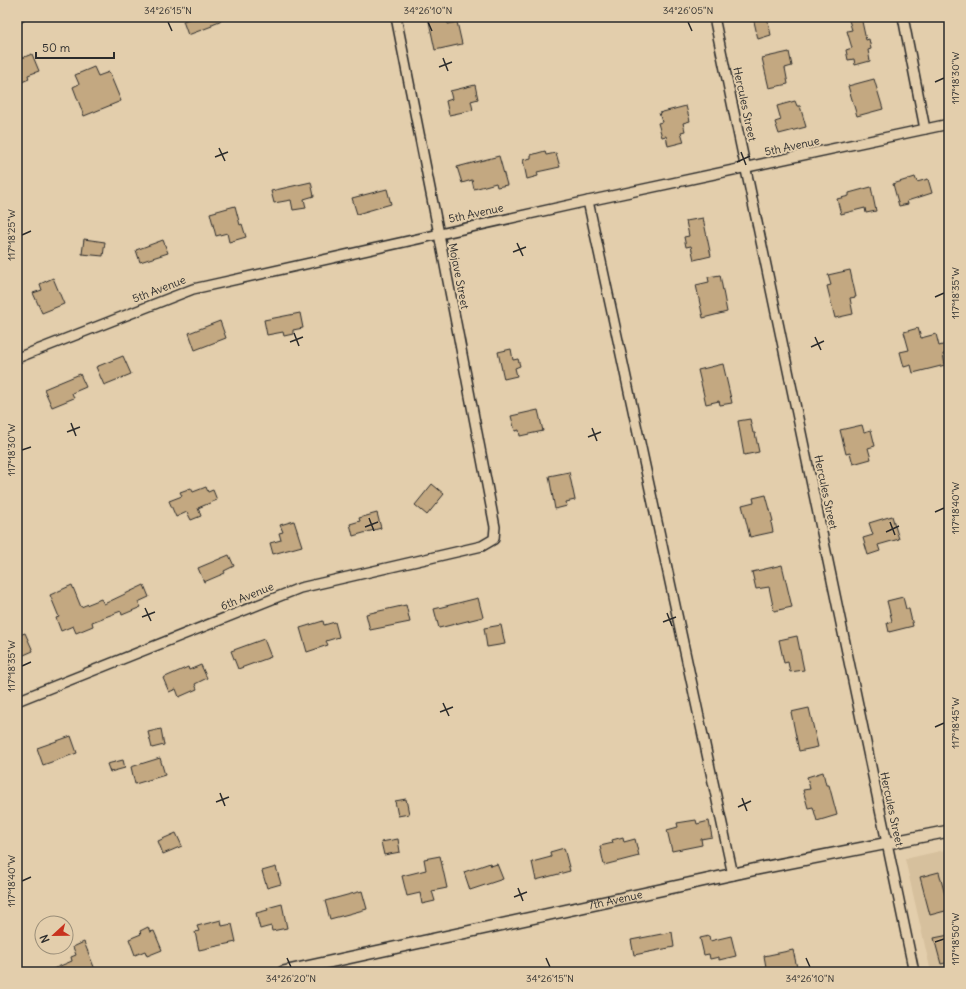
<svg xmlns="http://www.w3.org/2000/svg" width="966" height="989" font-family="Delius,sans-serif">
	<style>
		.built { fill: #d6c09d }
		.building { fill: #c3a881; stroke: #2b2b2b }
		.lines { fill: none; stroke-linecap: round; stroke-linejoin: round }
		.minor-casing { stroke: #2b2b2b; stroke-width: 12 }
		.tertiary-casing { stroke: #2b2b2b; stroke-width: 14 }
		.minor { stroke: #e3ceac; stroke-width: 9 }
		.tertiary { stroke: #e3ceac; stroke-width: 11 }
		.ticks { fill: none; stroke: #2b2b2b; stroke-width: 1.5 }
		.labels { text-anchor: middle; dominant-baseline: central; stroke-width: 4; stroke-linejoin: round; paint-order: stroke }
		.street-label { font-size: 11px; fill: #2b2b2b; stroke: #e3ceac }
		.neatline { fill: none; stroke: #2b2b2b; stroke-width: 1.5 }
		.ticks-label { font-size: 10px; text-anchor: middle; fill: #2b2b2b }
	</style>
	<rect width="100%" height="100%" fill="#e3ceac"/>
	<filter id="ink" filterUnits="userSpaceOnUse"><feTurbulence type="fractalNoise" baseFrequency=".025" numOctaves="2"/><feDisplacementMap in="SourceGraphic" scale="8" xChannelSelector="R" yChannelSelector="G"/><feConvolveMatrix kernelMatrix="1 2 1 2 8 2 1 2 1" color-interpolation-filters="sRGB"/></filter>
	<g filter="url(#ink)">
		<!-- built -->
		<polygon class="built" points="949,849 949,972 931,972 905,859"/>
		<!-- building -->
		<g class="building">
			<polygon points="195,17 227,17 227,18 212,24 212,26 188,35 183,21"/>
			<polygon points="428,17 446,17 448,24 457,22 462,44 435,50"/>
			<polygon points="753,17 767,17 771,35 758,39"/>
			<polygon points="848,17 861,17 866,40 869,39 871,49 868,50 870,61 855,65 854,59 848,60 846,50 852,48 847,31 852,30"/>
			<polygon points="789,52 792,66 785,68 788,84 769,88 762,58"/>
			<polygon points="32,54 39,71 28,75 29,79 17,84 17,60"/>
			<polygon points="94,67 98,76 109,72 121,101 84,116 73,87 79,84 75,75"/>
			<polygon points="874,79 883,109 857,116 848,86"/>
			<polygon points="475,85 478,99 471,101 473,110 449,115 446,101 452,99 450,91"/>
			<polygon points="795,101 797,106 800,106 806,127 779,134 775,122 781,120 777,106"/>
			<polygon points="686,106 690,121 683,123 685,131 681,132 684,142 668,146 666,136 662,137 658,123 662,122 659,113"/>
			<polygon points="545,151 546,155 556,153 560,167 537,172 538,176 527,179 523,160 531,158 531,155"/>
			<polygon points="499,156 507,185 497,187 496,183 474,189 472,180 462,183 457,167"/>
			<polygon points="915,177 917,182 928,179 932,193 907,201 908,204 899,206 893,184"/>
			<polygon points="311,182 314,196 304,199 306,208 293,210 291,200 274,203 271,191"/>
			<polygon points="871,187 876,211 866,213 865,208 841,214 837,199 849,196 849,193"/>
			<polygon points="387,189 391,204 357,214 352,198"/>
			<polygon points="235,206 240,225 242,224 246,237 229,242 227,233 216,236 210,213"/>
			<polygon points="703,218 711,256 694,260 691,246 686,247 684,237 689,236 686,221"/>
			<polygon points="84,239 105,242 103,256 82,254"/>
			<polygon points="163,240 168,253 140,262 136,250"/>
			<polygon points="850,270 856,297 850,298 853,314 835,318 827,286 831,285 828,275"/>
			<polygon points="720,275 727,312 703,318 696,285 709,282 708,277"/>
			<polygon points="53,278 64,304 42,313 33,293 42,290 40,284"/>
			<polygon points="300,313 303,328 293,330 293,334 284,336 283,332 267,335 264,320"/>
			<polygon points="220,321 226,338 195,350 189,333"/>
			<polygon points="918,328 921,338 936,334 939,346 946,344 948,353 943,354 945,365 913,373 911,365 904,367 900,352 909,350 904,332"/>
			<polygon points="511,349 513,360 518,359 520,366 515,368 517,376 504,379 498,352"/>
			<polygon points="123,356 131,374 104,385 96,367"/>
			<polygon points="723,364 732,403 720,405 719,401 706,404 698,370"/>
			<polygon points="80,374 86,387 72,393 74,398 52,407 44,389"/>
			<polygon points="538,410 543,431 520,436 519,430 515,431 511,416"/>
			<polygon points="750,419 753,433 755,433 759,452 744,455 738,421"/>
			<polygon points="862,425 864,432 871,430 875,446 868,448 871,459 853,464 850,453 846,454 840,430"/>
			<polygon points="569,472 575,500 566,502 567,506 555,509 549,476"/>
			<polygon points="432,484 444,494 427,515 415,505"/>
			<polygon points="206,487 208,492 213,490 217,500 198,508 201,516 191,520 187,512 176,517 169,501 182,496 180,492 191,488 193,492"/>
			<polygon points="766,495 773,521 771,522 773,532 750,537 742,505 754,502 753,498"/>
			<polygon points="377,513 381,528 353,536 350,524 360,521 359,518"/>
			<polygon points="892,516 899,539 878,545 880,551 868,555 863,538 873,535 869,523"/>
			<polygon points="294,521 302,546 273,554 270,543 281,540 279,533 283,532 280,525"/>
			<polygon points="229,555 234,566 224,571 225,573 204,582 198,568"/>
			<polygon points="782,565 792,607 774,611 769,587 756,589 752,572"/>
			<polygon points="72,585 81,607 101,599 104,604 144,585 149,597 138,602 141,607 122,615 121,611 92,622 93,626 76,633 73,626 61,631 56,618 59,617 50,595"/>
			<polygon points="903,597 906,609 909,609 913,626 889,632 887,623 892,621 887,601"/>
			<polygon points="478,598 483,617 439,628 434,609"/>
			<polygon points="406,605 410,622 370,630 366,614"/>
			<polygon points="323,621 324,625 335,622 339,637 326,641 328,645 307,652 300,628"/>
			<polygon points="501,625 505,644 487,647 484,628"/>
			<polygon points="25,633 33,651 17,658 17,636"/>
			<polygon points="797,636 804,670 790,672 788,662 784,663 779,640"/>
			<polygon points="264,639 271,657 238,669 231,651"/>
			<polygon points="201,665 207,678 195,684 197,689 179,697 176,689 169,692 163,678 188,667 189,670"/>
			<polygon points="809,708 818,747 799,751 791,712"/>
			<polygon points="161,729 164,745 152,748 148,732"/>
			<polygon points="71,736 77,753 43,765 37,748"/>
			<polygon points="160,758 165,775 135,784 131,767"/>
			<polygon points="123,760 125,768 110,772 107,764"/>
			<polygon points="823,772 826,785 829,785 837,815 817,821 813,807 808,808 803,790 810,789 807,777"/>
			<polygon points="406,799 409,814 398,816 395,801"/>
			<polygon points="696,820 697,824 709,821 712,837 701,839 702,845 672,851 667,830 678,827 677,823"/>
			<polygon points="176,833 182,846 163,854 158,841"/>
			<polygon points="623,837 624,842 635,839 639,856 604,865 600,846 613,843 612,840"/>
			<polygon points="398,839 400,852 384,855 381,842"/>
			<polygon points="564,848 570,871 536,880 532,862 551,857 550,852"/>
			<polygon points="440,856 447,888 432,891 435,901 422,904 420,893 407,896 402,876 426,870 424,859"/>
			<polygon points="490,863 491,866 497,864 503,879 470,890 464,872"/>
			<polygon points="276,867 281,884 267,888 262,871"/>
			<polygon points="939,872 945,895 949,894 949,910 930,915 920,877"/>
			<polygon points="362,891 367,909 330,919 325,901"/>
			<polygon points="282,904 287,928 272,931 271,926 260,929 256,913 268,910 267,908"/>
			<polygon points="221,920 222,926 232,924 236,942 199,950 195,932 199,931 197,926"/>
			<polygon points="148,927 150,932 154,931 162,950 147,956 145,951 135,955 129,939 141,934 140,931"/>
			<polygon points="672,932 674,947 634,955 631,940"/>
			<polygon points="949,935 949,962 941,964 934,938"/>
			<polygon points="709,936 710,941 731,936 736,956 719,960 719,957 710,959 709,954 704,955 700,938"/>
			<polygon points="84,942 96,972 46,972 72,961 71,957 76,955 73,947"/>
			<polygon points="793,950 798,972 767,972 764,956"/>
		</g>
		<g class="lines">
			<defs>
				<g id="minor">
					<polyline points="714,17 914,972"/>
					<polyline points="903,17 925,129"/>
					<polyline points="17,18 20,17"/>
					<polyline points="588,201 733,875"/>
					<polyline points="17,358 193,289 588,201 949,124"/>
					<polyline points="17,701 300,588 482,546 494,539 495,527 439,234 396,17"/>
				</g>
				<g id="tertiary">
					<path id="s1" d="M283 972 757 869 949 831"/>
				</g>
			</defs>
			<!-- minor casing -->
			<use href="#minor" class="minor-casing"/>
			<!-- tertiary casing -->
			<use href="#tertiary" class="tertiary-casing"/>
			<!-- minor -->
			<use href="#minor" class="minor"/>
			<!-- tertiary -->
			<use href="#tertiary" class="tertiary"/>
		</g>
	</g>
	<!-- ticks -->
	<path class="ticks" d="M168 22 172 31M428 22 432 31M688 22 692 31M443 58 448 71M439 67 452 62M935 82 944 78M219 148 225 161M741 152 746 165M215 157 228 152M737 162 750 156M22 235 31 231M517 243 523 256M513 252 526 247M935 297 944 293M294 333 299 346M815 337 821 350M290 342 303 337M811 347 824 341M71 423 76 436M592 428 597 441M67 432 80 427M588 437 601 432M22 450 31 447M935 512 944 508M369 518 374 531M890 522 895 535M365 527 378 522M886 532 899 526M145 608 151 621M667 613 672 626M142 617 155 612M663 622 676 617M22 666 31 662M443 703 449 716M440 712 453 707M935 727 944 723M220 793 225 806M742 798 747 811M216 802 229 797M738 807 751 801M22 881 31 877M518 888 523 901M514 897 527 892M935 942 944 939M287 958 291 967M546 958 550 967M806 958 810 967"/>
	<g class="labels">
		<!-- street labels -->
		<g class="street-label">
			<text transform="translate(745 104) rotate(78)">Hercules Street</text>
			<text transform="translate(792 146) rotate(-12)">5th Avenue</text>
			<text transform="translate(476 213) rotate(-12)">5th Avenue</text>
			<text transform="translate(459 276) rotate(79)">Mojave Street</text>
			<text transform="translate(159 289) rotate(-21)">5th Avenue</text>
			<text transform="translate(826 492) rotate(78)">Hercules Street</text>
			<text transform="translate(247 596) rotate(-22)">6th Avenue</text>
			<text transform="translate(892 809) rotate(78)">Hercules Street</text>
			<text stroke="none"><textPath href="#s1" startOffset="340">7th Avenue</textPath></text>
		</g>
	</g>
	<!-- margin -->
	<rect width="966" height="989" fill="none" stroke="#e3ceac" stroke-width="44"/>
	<!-- north arrow -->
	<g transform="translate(54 935) rotate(248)"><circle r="19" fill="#e3ceac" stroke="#998d78"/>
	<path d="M0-3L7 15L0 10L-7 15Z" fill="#c8321e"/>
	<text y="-6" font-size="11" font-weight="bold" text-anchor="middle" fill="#2b2b2b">N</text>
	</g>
	<!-- scale -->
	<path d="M36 52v6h78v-6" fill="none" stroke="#2b2b2b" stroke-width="2"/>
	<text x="42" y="52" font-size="12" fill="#2b2b2b" stroke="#e3ceac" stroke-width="3" paint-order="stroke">50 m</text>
	<rect x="22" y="22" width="922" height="945" class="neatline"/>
	<g class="ticks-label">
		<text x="168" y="14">34°26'15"N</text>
		<text x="428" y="14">34°26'10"N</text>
		<text x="688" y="14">34°26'05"N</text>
		<text transform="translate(955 78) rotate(-90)" y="4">117°18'30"W</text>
		<text transform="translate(11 235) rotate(-90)" y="4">117°18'25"W</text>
		<text transform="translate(955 293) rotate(-90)" y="4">117°18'35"W</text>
		<text transform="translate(11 450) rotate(-90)" y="4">117°18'30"W</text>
		<text transform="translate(955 508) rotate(-90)" y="4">117°18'40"W</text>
		<text transform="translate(11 666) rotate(-90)" y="4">117°18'35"W</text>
		<text transform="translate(955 723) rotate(-90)" y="4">117°18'45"W</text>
		<text transform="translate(11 881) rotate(-90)" y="4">117°18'40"W</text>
		<text transform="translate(955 939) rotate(-90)" y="4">117°18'50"W</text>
		<text x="291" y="982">34°26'20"N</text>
		<text x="550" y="982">34°26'15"N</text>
		<text x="810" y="982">34°26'10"N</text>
	</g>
</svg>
